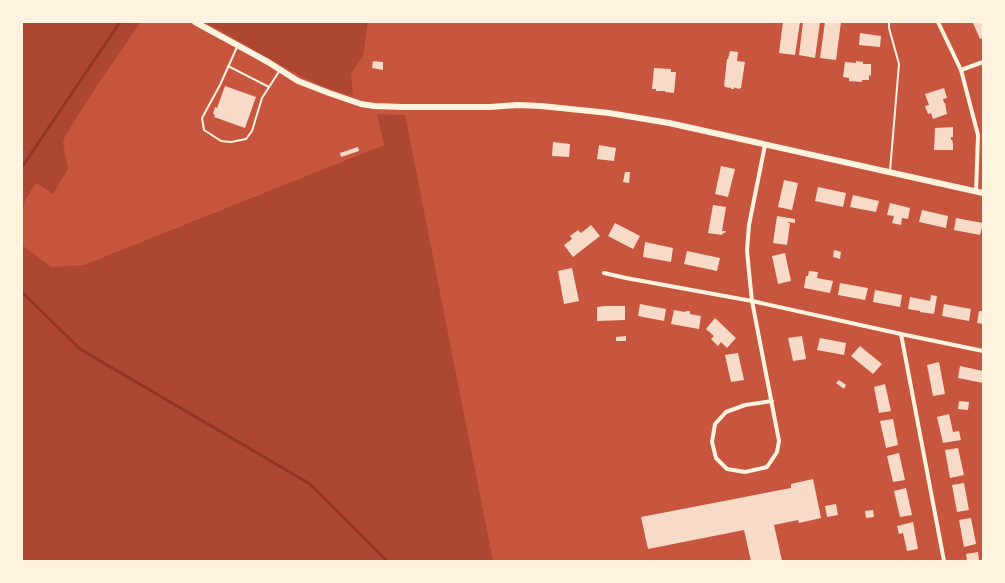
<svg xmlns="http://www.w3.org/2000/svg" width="1005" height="583" font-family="Rubik,sans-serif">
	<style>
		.green { fill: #ae4732 }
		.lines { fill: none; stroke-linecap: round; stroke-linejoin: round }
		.stream { stroke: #8f3625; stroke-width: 3 }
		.building { fill: #f7dbc8 }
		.service { stroke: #fff3e0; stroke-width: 2 }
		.minor { stroke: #fff3e0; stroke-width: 4 }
		.secondary { stroke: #fff3e0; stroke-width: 6 }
	</style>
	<rect width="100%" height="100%" fill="#c8553d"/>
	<!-- green -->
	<g class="green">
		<polygon points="22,22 141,22 98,84 65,136 63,143 68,169 53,194 36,183 25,200 22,214"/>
		<path d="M205 22H368L363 56 351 73 353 96C319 88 291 71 261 54 243 43 224 33 205 22Z"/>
		<polygon points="377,114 405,115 493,561 22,561 22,245 51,267 84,265 384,145"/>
	</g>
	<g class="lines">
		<!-- stream -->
		<g class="stream">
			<polyline points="22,167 120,22"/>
			<polyline points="22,292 80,349 310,484 387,561"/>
		</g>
	</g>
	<!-- building -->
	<g class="building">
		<polygon points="783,22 800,22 795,55 779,53"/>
		<polygon points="803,22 820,22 815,58 799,55"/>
		<polygon points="825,22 841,22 836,60 820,58"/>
		<polygon points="976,22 983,22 983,38 980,39 973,23"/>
		<polygon points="860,33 881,36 880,47 859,45"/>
		<polygon points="730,51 738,52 737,61 745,62 741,88 740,88 740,89 735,88 734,87 734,89 731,89 731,87 730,88 725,87 725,86 724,86 727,59 728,59"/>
		<polygon points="373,61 383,62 383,70 372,68"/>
		<polygon points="856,61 863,62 863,64 871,64 871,76 869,75 869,80 862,80 862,82 849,81 849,78 843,77 845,62 856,63"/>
		<polygon points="654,68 671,69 671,72 676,72 674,93 665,92 665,91 656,91 656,89 652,89"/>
		<polygon points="225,86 256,97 245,128 214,117 215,115 213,114 215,107 217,108"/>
		<polygon points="944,88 947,98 943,99 944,103 945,103 947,114 933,119 931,113 928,114 925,106 929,105 925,94"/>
		<polygon points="953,127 953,137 951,137 951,140 952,140 953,143 953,150 934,150 935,128"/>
		<polygon points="553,142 570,144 569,157 552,156"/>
		<polygon points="599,145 616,148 614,161 597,159"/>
		<polygon points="358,147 359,151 341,157 340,153"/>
		<polygon points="721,166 735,169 728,197 715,194"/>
		<polygon points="625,172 630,172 629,183 623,182"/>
		<polygon points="784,180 798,183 792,210 778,207"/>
		<polygon points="818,187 846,193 843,207 815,201"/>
		<polygon points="853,195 879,201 876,212 850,207"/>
		<polygon points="890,203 910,208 908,219 902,218 901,225 892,223 894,216 887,215"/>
		<polygon points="713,205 726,207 722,231 726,231 725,233 723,233 722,235 708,233"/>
		<polygon points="922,210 948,216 946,228 919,222"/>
		<polygon points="777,216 795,219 795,223 788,222 788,223 790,223 787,245 773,243"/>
		<polygon points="956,218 983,223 980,235 954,230"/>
		<polygon points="615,223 640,236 633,249 608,236"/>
		<polygon points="591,225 600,236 573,257 564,245 572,239 570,236 578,230 581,233"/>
		<polygon points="645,242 673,248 671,262 643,257"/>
		<polygon points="834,250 841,252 840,259 833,257"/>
		<polygon points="687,251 720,258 717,271 684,264"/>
		<polygon points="785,253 791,281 778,284 772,256"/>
		<polygon points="572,268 579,301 564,304 558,271"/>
		<polygon points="809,271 818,272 817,278 833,281 830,293 804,288 806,276 808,276"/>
		<polygon points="840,283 868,288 865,300 838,295"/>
		<polygon points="875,290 902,295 900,307 873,302"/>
		<polygon points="931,295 937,296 934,314 920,312 920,311 908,309 910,297 930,301"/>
		<polygon points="640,304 666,309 664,321 638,316"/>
		<polygon points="944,304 971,309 969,321 942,316"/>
		<polygon points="605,306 625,306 625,320 597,321 597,307"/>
		<polygon points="674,310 685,312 686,311 690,311 690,314 701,316 699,329 671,324"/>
		<polygon points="979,311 983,311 983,324 977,323"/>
		<polygon points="715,318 736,338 727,348 721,342 718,346 711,339 714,336 706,329"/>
		<polygon points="626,336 626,341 616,341 616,337"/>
		<polygon points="802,336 806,359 793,361 788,338"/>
		<polygon points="820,338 846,343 844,355 817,350"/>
		<polygon points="860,346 882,364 873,374 851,356"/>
		<polygon points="738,353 744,380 731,382 725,355"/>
		<polygon points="939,362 945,394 933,396 927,365"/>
		<polygon points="960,366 983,371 983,383 958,378"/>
		<polygon points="839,380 846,385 844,389 836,383"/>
		<polygon points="885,384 891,411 879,413 874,387"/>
		<polygon points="959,401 969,402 968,410 958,409"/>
		<polygon points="949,414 953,432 959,431 961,440 943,443 937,417"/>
		<polygon points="893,419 898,445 886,448 880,421"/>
		<polygon points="958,448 964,475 950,478 945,450"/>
		<polygon points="899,453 905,480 893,482 887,456"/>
		<polygon points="813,479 821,518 799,523 798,520 774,525 782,561 751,561 744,530 648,549 641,517 791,488 791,484"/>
		<polygon points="964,483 969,510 957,512 952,485"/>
		<polygon points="906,488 912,515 900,517 894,491"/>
		<polygon points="836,504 838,515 827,517 825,506"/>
		<polygon points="873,510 874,517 866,518 865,511"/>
		<polygon points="971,518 976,544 964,547 959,520"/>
		<polygon points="913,522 918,549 907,551 903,533 899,534 897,526"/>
		<polygon points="978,552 979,561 967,561 966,554"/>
	</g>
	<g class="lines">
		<!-- service -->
		<g class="service">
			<polyline points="889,22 889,28 899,64 890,171"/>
			<polyline points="237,47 220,85 202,118 204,130 221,141 231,142 246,139 252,131 262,98 280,70"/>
			<polyline points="228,66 269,87"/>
		</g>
		<!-- minor -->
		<g class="minor">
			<polyline points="938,22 961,70 978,135 976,192"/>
			<polyline points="961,70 983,62"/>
			<polyline points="765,145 749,225 747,250 749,272 752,301 779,441 777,452 767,467 745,472 727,469 716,458 712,442 715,424 726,412 745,405 772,401"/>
			<polyline points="604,273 626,278 752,301 901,334 983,351"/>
			<polyline points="901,334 944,561"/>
		</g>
		<!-- secondary -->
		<polyline class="secondary" points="195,22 268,62 298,81 329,93 361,104 374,106 403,107 490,107 518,105 541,106 609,113 669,123 983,193"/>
	</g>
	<!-- border -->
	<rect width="1005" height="583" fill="none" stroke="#fff3e0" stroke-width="46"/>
</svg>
